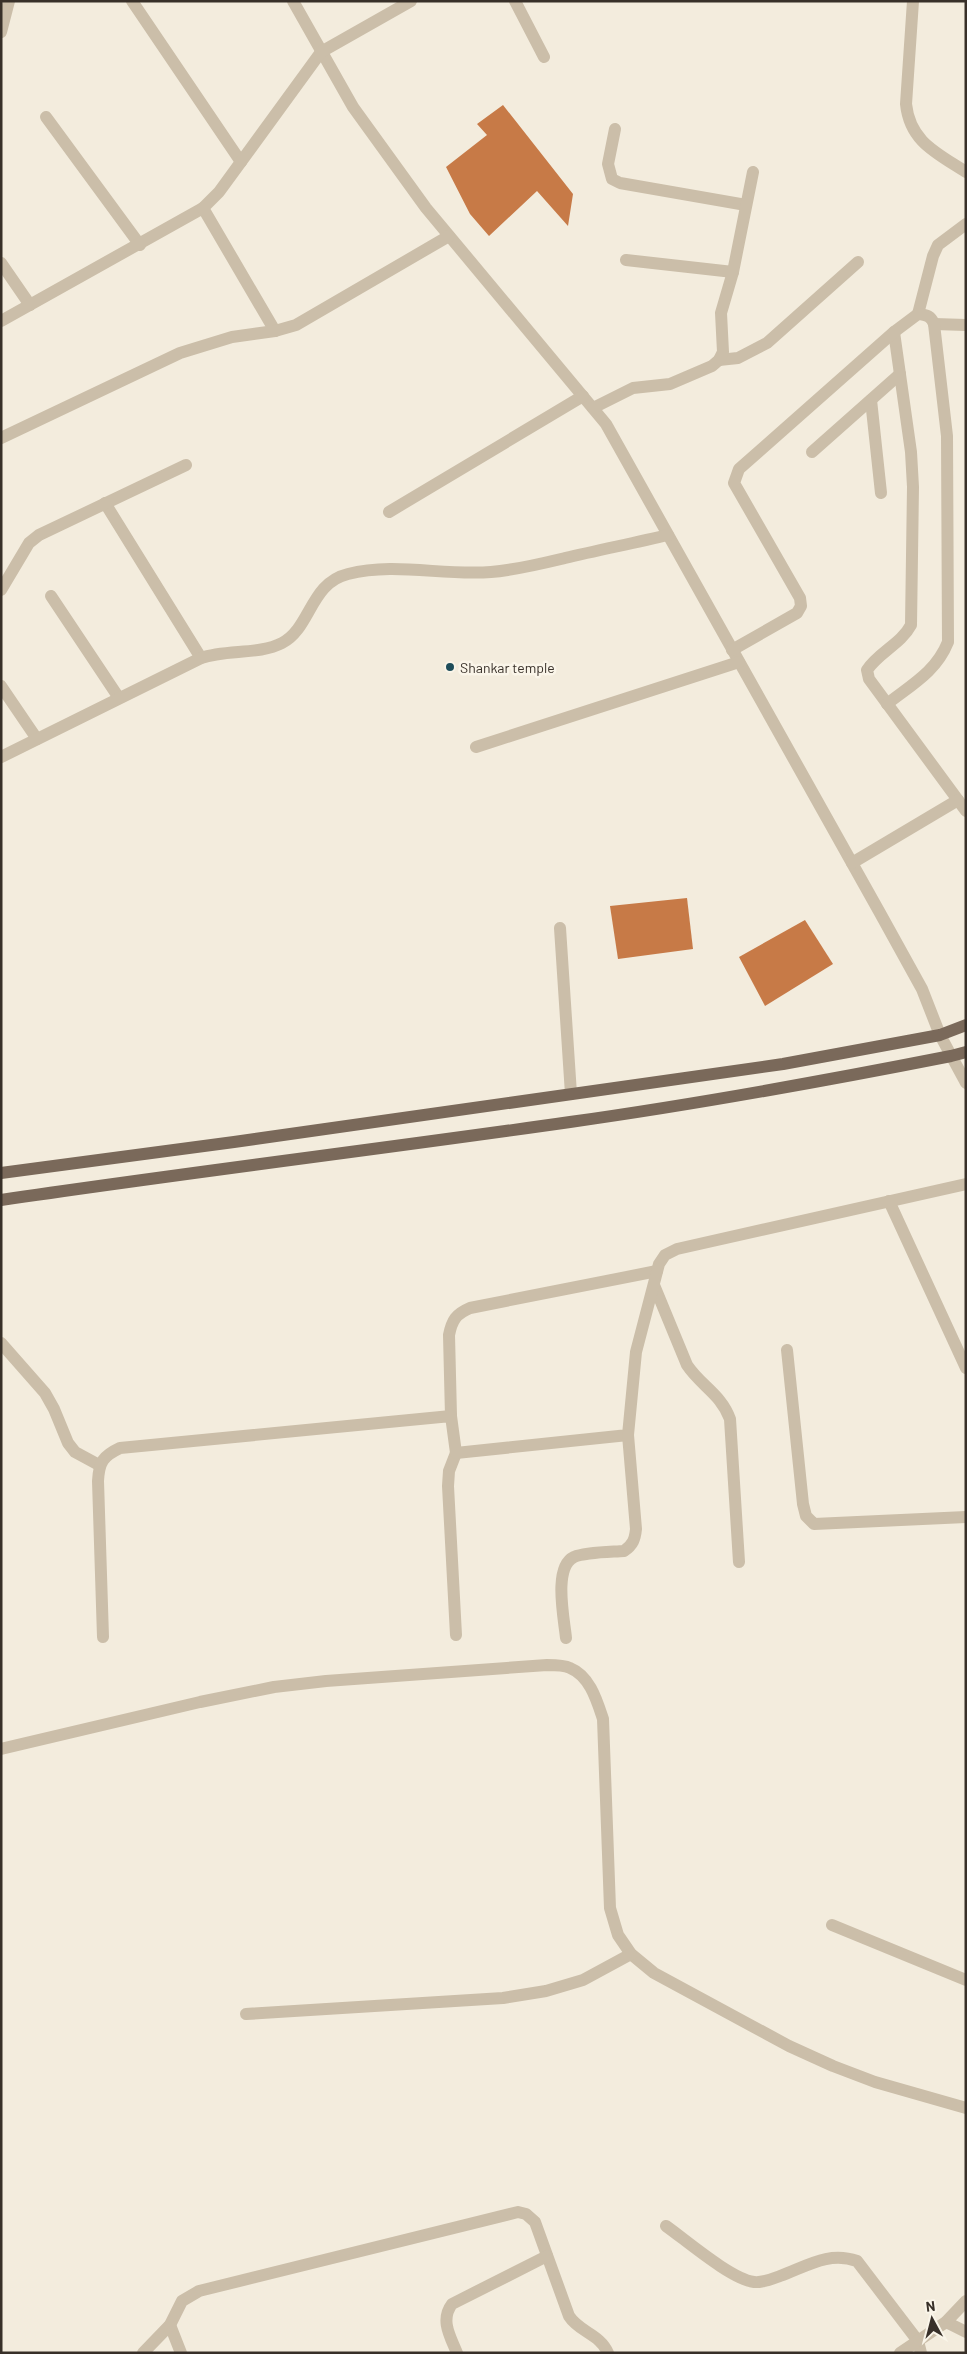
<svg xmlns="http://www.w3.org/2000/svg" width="967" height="2354" font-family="Barlow,sans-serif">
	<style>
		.building { fill: #c77a47 }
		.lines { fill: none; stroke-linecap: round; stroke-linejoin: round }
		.minor { stroke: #cbbea9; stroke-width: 12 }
		.major { stroke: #7a695a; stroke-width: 12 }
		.poi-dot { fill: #1e4d5a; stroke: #faf5e9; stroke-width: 2 }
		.labels { text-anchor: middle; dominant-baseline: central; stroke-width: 5; stroke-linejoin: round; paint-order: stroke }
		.poi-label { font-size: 14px; fill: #383029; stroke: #faf5e9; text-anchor: start }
	</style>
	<rect width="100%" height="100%" fill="#f3ecdd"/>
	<!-- building -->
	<g class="building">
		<polygon points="503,105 573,194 568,226 537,191 489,236 470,214 446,167 487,135 477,124"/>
		<polygon points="687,898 693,949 618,959 610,906"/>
		<polygon points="805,920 833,964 765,1006 739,957"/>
	</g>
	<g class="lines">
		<!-- minor -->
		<g class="minor">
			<polyline points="132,1 241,162"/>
			<polyline points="293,1 353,107 426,208 606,424 880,913 922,989 940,1035 966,1083"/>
			<polyline points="515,1 544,57"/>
			<path d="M913 1 906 104C910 142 937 153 966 172"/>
			<polyline points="1,32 9,1"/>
			<polyline points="46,117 140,245"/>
			<polyline points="615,129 608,164 612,179 620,183 746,205"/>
			<polyline points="626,260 733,272"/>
			<polyline points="1,263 30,305"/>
			<polyline points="918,314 933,256 938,245 966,224"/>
			<polyline points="1,321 203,208"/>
			<polyline points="934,324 966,325"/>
			<polyline points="275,331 203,208 219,192 321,52 411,1"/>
			<path d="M894 332 911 452 913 487 911 625C901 644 879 652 867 670L869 679 966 811"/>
			<polyline points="719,360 738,358 767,343 858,262"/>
			<polyline points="871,400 881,493"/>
			<polyline points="593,408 633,388 670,384 712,366 719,360 723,352 721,313 733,272 753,172"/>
			<polyline points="1,438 180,353 232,337 275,331 296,325 449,236"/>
			<polyline points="812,452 900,374"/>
			<polyline points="105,503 201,658"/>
			<polyline points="389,512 583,396"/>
			<polyline points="1,590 29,543 39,535 186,465"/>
			<polyline points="51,596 119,698"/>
			<path d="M732 650 797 613 801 606 800 598 734 483 739 469 894 332 918 314C927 315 931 316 934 324L947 436 948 642C936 672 911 685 887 704"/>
			<polyline points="1,686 37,739"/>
			<polyline points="476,747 739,662"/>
			<path d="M1 757 201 658C226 649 259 655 282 643 311 628 310 583 348 574 395 562 443 576 491 572 516 570 540 564 565 558 599 550 634 543 668 535"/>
			<polyline points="852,863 958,800"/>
			<polyline points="560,928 571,1094"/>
			<polyline points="889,1201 966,1368"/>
			<path d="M654 1285 687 1365C701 1386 721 1394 730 1419L739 1562"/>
			<polyline points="1,1343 45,1393 54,1409 68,1443 75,1452 99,1465"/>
			<polyline points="787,1350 803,1504 806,1516 814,1524 966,1517"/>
			<path d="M451 1416 449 1335C452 1320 456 1314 470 1308L657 1271"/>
			<polyline points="456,1635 448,1486 449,1471 456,1453"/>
			<path d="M103 1637 98 1481C99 1462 103 1456 120 1448L451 1416 456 1453 628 1435 636 1352 659 1264 665 1255 677 1249 966 1184"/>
			<path d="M566 1638C564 1618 553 1567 574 1557 586 1552 611 1552 624 1551 633 1545 635 1539 636 1529L628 1435"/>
			<path d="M1 1749 200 1702 274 1687 326 1681 547 1665C554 1665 564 1665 570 1668 590 1676 597 1701 603 1719L610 1908 618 1935 631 1954 654 1973 789 2046 833 2066 875 2082 966 2108"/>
			<polyline points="832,1925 966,1980"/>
			<polyline points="246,2014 503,1998 546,1991 583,1980 631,1954"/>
			<path d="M666 2226C687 2241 731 2279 754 2282 763 2283 772 2279 780 2276 807 2266 829 2251 857 2261L918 2341 921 2353"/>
			<polyline points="946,2322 966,2332"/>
			<polyline points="170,2325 181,2353"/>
			<path d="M143 2353 170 2325 182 2301 199 2291 518 2212 526 2214 535 2222 569 2316C579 2332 600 2334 608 2353"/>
			<path d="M457 2353C450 2336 440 2320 452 2304L547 2256"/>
			<polyline points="900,2353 946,2322 966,2301"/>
		</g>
		<!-- major -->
		<g class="major">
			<polyline points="1,1173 234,1142 783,1064 940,1035 966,1025"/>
			<path d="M1 1200C191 1172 381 1149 570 1122 698 1104 824 1081 951 1056L966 1052"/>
		</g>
	</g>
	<!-- markers -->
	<circle class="poi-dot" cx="450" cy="667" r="5"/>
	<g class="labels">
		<!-- poi labels -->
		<g class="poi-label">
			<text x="460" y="667">Shankar temple</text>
		</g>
	</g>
	<!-- border -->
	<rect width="967" height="2354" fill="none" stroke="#383029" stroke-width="5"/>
	<!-- north arrow -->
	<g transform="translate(932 2319) rotate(353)" stroke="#faf5e9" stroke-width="4" paint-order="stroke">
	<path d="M0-4L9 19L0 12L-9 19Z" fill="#383029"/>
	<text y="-8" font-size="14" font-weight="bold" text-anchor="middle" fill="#383029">N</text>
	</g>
</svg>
